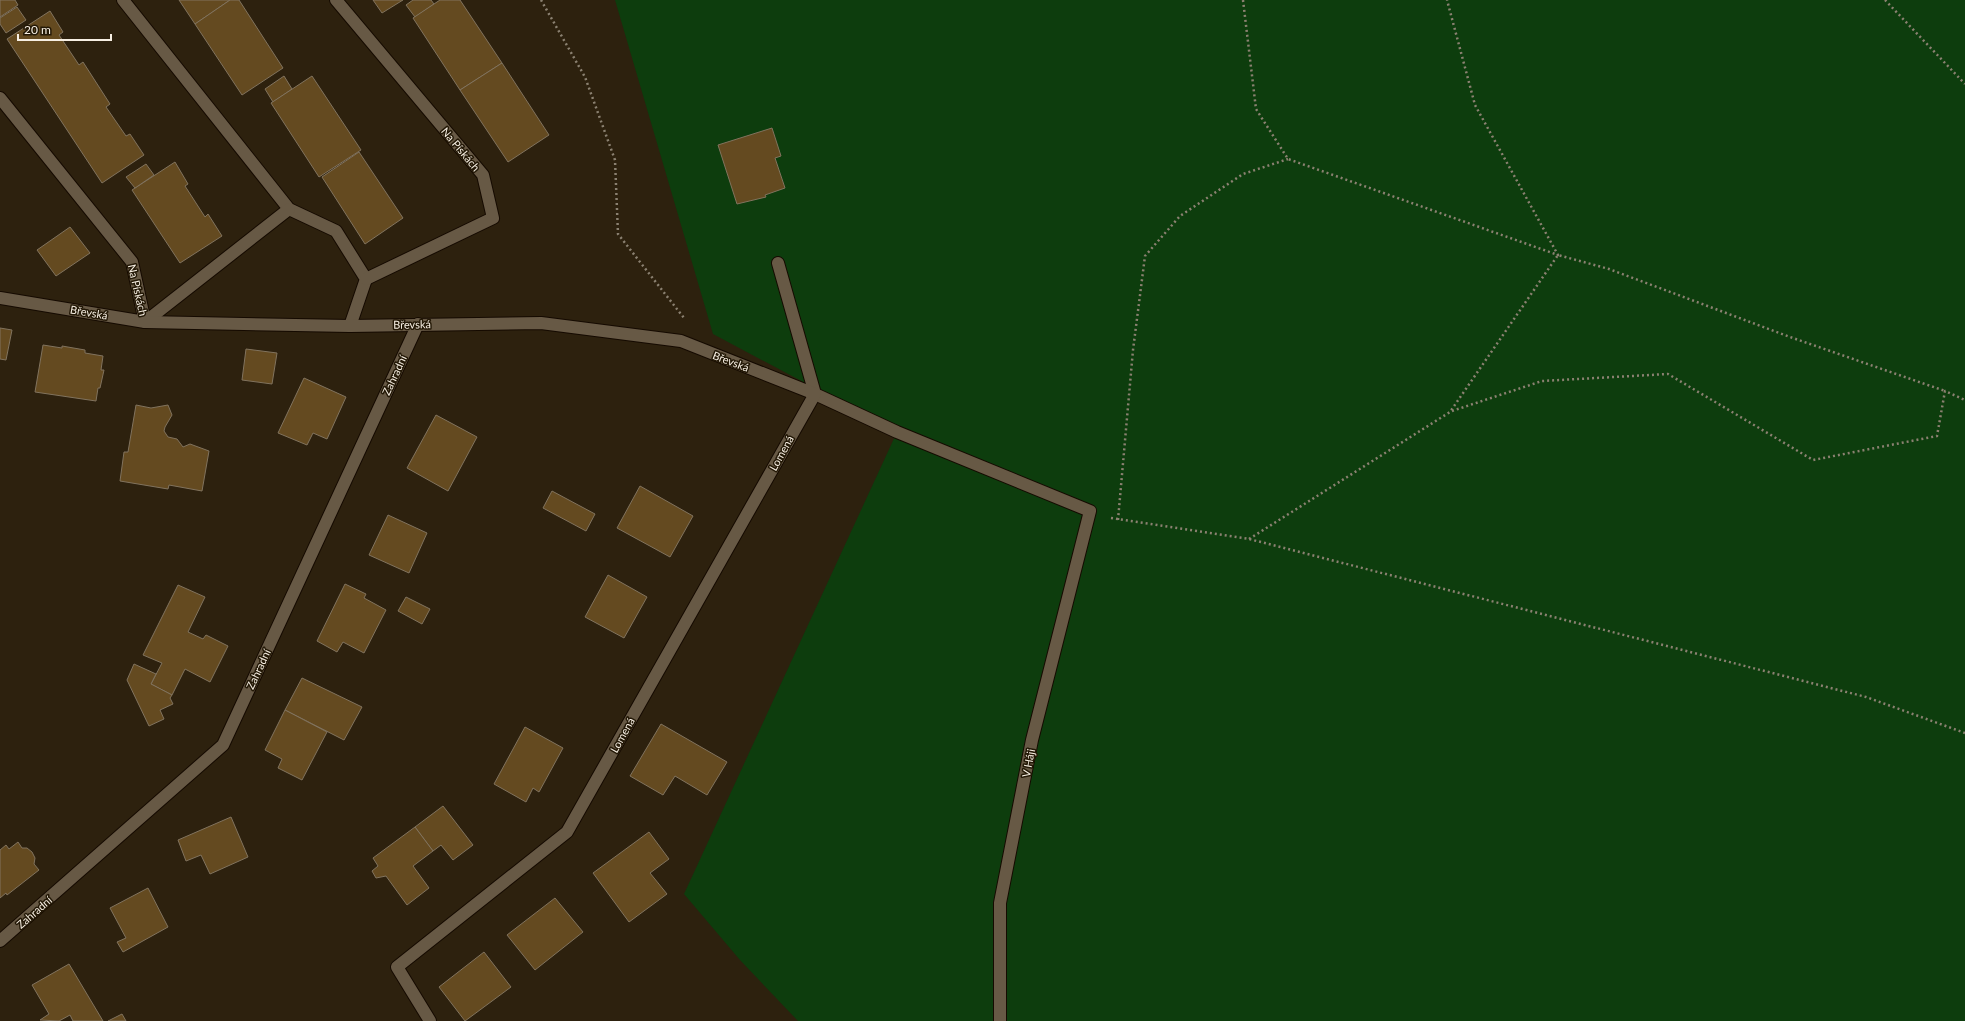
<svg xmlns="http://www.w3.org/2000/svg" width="1965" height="1021" font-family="Lato,sans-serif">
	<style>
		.green { fill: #0d3d0d }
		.building { fill: #644a20; stroke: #81735e }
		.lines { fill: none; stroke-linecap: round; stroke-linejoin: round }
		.lane-casing { stroke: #150a00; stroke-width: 14 }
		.street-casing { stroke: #150a00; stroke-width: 14 }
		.path { stroke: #8b8171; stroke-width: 2.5; stroke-dasharray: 2 3; stroke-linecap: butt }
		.lane { stroke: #675945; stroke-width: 12 }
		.street { stroke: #675945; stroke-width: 12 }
		.labels { text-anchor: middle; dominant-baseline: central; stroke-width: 3; stroke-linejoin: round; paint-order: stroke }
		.street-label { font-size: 11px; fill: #f7efe3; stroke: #231806 }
	</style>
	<rect width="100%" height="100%" fill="#2d210e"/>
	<!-- green -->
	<polygon class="green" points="615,0 1965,0 1965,1021 798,1021 740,960 684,894 897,432 713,334"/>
	<!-- building -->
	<g class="building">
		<polygon points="0,0 15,0 18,5 0,17"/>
		<polygon points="179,0 230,0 195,24"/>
		<polygon points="230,0 239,0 283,68 242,95 195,24"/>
		<polygon points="373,0 403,0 382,13"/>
		<polygon points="413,0 431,0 434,4 415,17 406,5"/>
		<polygon points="440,0 460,0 502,63 460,90 413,18"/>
		<polygon points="17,7 26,20 6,33 0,24 0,18"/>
		<polygon points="50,11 63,32 59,35 79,65 83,62 110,104 106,107 126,136 130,134 144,155 102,183 7,39"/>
		<polygon points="502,63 549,135 508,162 460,90"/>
		<polygon points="284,76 292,89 273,102 265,89"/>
		<polygon points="312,76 361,150 319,177 271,103"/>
		<polygon points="772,128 781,156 775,158 785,188 765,195 766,197 737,204 718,145"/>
		<polygon points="359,152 403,218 365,244 322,177"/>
		<polygon points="175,162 188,184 185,186 205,217 208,214 222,236 180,263 132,190"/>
		<polygon points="146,164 154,175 135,188 126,177"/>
		<polygon points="70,227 90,253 56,276 37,250"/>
		<polygon points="0,328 12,330 6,360 0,359"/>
		<polygon points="43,345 62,348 62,346 85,350 85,353 103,356 101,370 104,370 100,388 98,388 96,401 35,392"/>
		<polygon points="246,349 277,353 272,384 242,380"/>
		<polygon points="304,378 346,397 327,439 313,433 307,445 278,433"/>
		<polygon points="136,405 151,408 168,405 172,415 165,427 164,431 168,437 177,439 183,447 190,444 209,451 202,491 169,485 168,489 120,481 124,452 128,452"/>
		<polygon points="436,415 477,437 448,491 407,468"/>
		<polygon points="640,486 693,516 670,557 617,528"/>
		<polygon points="552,491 595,514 586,531 543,508"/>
		<polygon points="388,515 427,533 409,573 369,555"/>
		<polygon points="608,575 647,597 624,638 585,617"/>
		<polygon points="345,584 366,594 364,598 386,610 364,653 343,642 337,652 317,641"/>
		<polygon points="178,585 205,597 188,632 203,639 206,635 228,646 210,682 185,669 172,695 151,684 162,663 143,655"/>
		<polygon points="406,597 430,609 422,624 398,611"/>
		<polygon points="134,664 156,674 151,684 172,695 170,698 173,704 160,710 164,719 149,726 127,680"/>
		<polygon points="302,678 362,707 344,740 285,710"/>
		<polygon points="285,710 327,732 302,780 278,768 282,759 265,750"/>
		<polygon points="661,724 727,762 707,795 675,776 663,795 630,776"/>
		<polygon points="525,727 563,748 539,792 533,788 526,802 494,784"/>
		<polygon points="443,806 473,845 453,860 441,845 433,851 415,827"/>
		<polygon points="231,817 248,857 210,874 201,855 186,861 178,840"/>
		<polygon points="415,827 433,851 413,866 429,888 407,905 386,876 376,878 372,871 378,866 373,858"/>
		<polygon points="649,832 669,859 650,873 667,894 629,922 593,873"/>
		<polygon points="18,842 22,848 27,848 32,852 35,858 34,864 39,870 7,895 6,893 0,898 0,850 6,845 9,849"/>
		<polygon points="148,888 168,927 123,952 117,942 126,938 110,908"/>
		<polygon points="555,898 583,932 535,970 507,935"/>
		<polygon points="484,952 511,987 465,1021 439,987"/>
		<polygon points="69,964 103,1021 73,1021 70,1015 59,1021 40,1020 49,1014 32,985"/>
		<polygon points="122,1014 126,1021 108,1021"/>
	</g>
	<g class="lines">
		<defs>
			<polyline id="lane" points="778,263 815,394 897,432 1090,511 1032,740 1000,903 1000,1021"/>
			<g id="street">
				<polyline points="123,0 289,209 336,231 366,279 350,326"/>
				<polyline points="336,0 483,175 493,218 366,279"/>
				<polyline points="0,98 132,262 145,322 289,209"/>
				<polyline points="0,298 145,322 350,326 541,323 681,341 815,394 567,832 397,967 430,1021"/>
				<polyline points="0,941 223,745 418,324"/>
			</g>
		</defs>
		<!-- lane casing -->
		<use href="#lane" class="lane-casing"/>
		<!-- street casing -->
		<use href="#street" class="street-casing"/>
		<!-- path -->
		<g class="path">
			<polyline points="541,0 585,77 615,160 618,234 684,318"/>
			<polyline points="1243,0 1256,109 1288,159 1558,255 1475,105 1447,0"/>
			<polyline points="1885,0 1965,84"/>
			<polyline points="1452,411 1542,381 1668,374 1813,460 1937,436 1945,391 1965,400"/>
			<polyline points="1111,518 1249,539 1866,697 1965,733"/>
			<polyline points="1118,520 1133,350 1145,256 1180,216 1243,174 1288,159"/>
			<polyline points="1249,539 1450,412 1558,255 1609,269 1790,337 1945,391"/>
		</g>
		<!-- lane -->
		<use href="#lane" class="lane"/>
		<!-- street -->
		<use href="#street" class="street"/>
	</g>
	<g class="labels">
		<!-- street labels -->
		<g class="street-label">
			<text transform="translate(461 149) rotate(50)">Na Pískách</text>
			<text transform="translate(138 290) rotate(77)">Na Pískách</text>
			<text transform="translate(89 312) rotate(10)">Břevská</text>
			<text transform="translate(412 324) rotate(-1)">Břevská</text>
			<text transform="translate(731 361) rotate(21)">Břevská</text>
			<text transform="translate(394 375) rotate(-65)">Zahradní</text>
			<text transform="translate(781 453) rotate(-61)">Lomená</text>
			<text transform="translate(258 669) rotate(-65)">Zahradní</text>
			<text transform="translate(622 735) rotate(-61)">Lomená</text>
			<text transform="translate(1028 763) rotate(-79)">V Háji</text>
			<text transform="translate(34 912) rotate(-41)">Zahradní</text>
		</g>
	</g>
	<!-- scale -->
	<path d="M18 34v6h93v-6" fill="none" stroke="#f7efe3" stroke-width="2"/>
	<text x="24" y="34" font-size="12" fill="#f7efe3" stroke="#231806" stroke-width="3" paint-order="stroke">20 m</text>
</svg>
